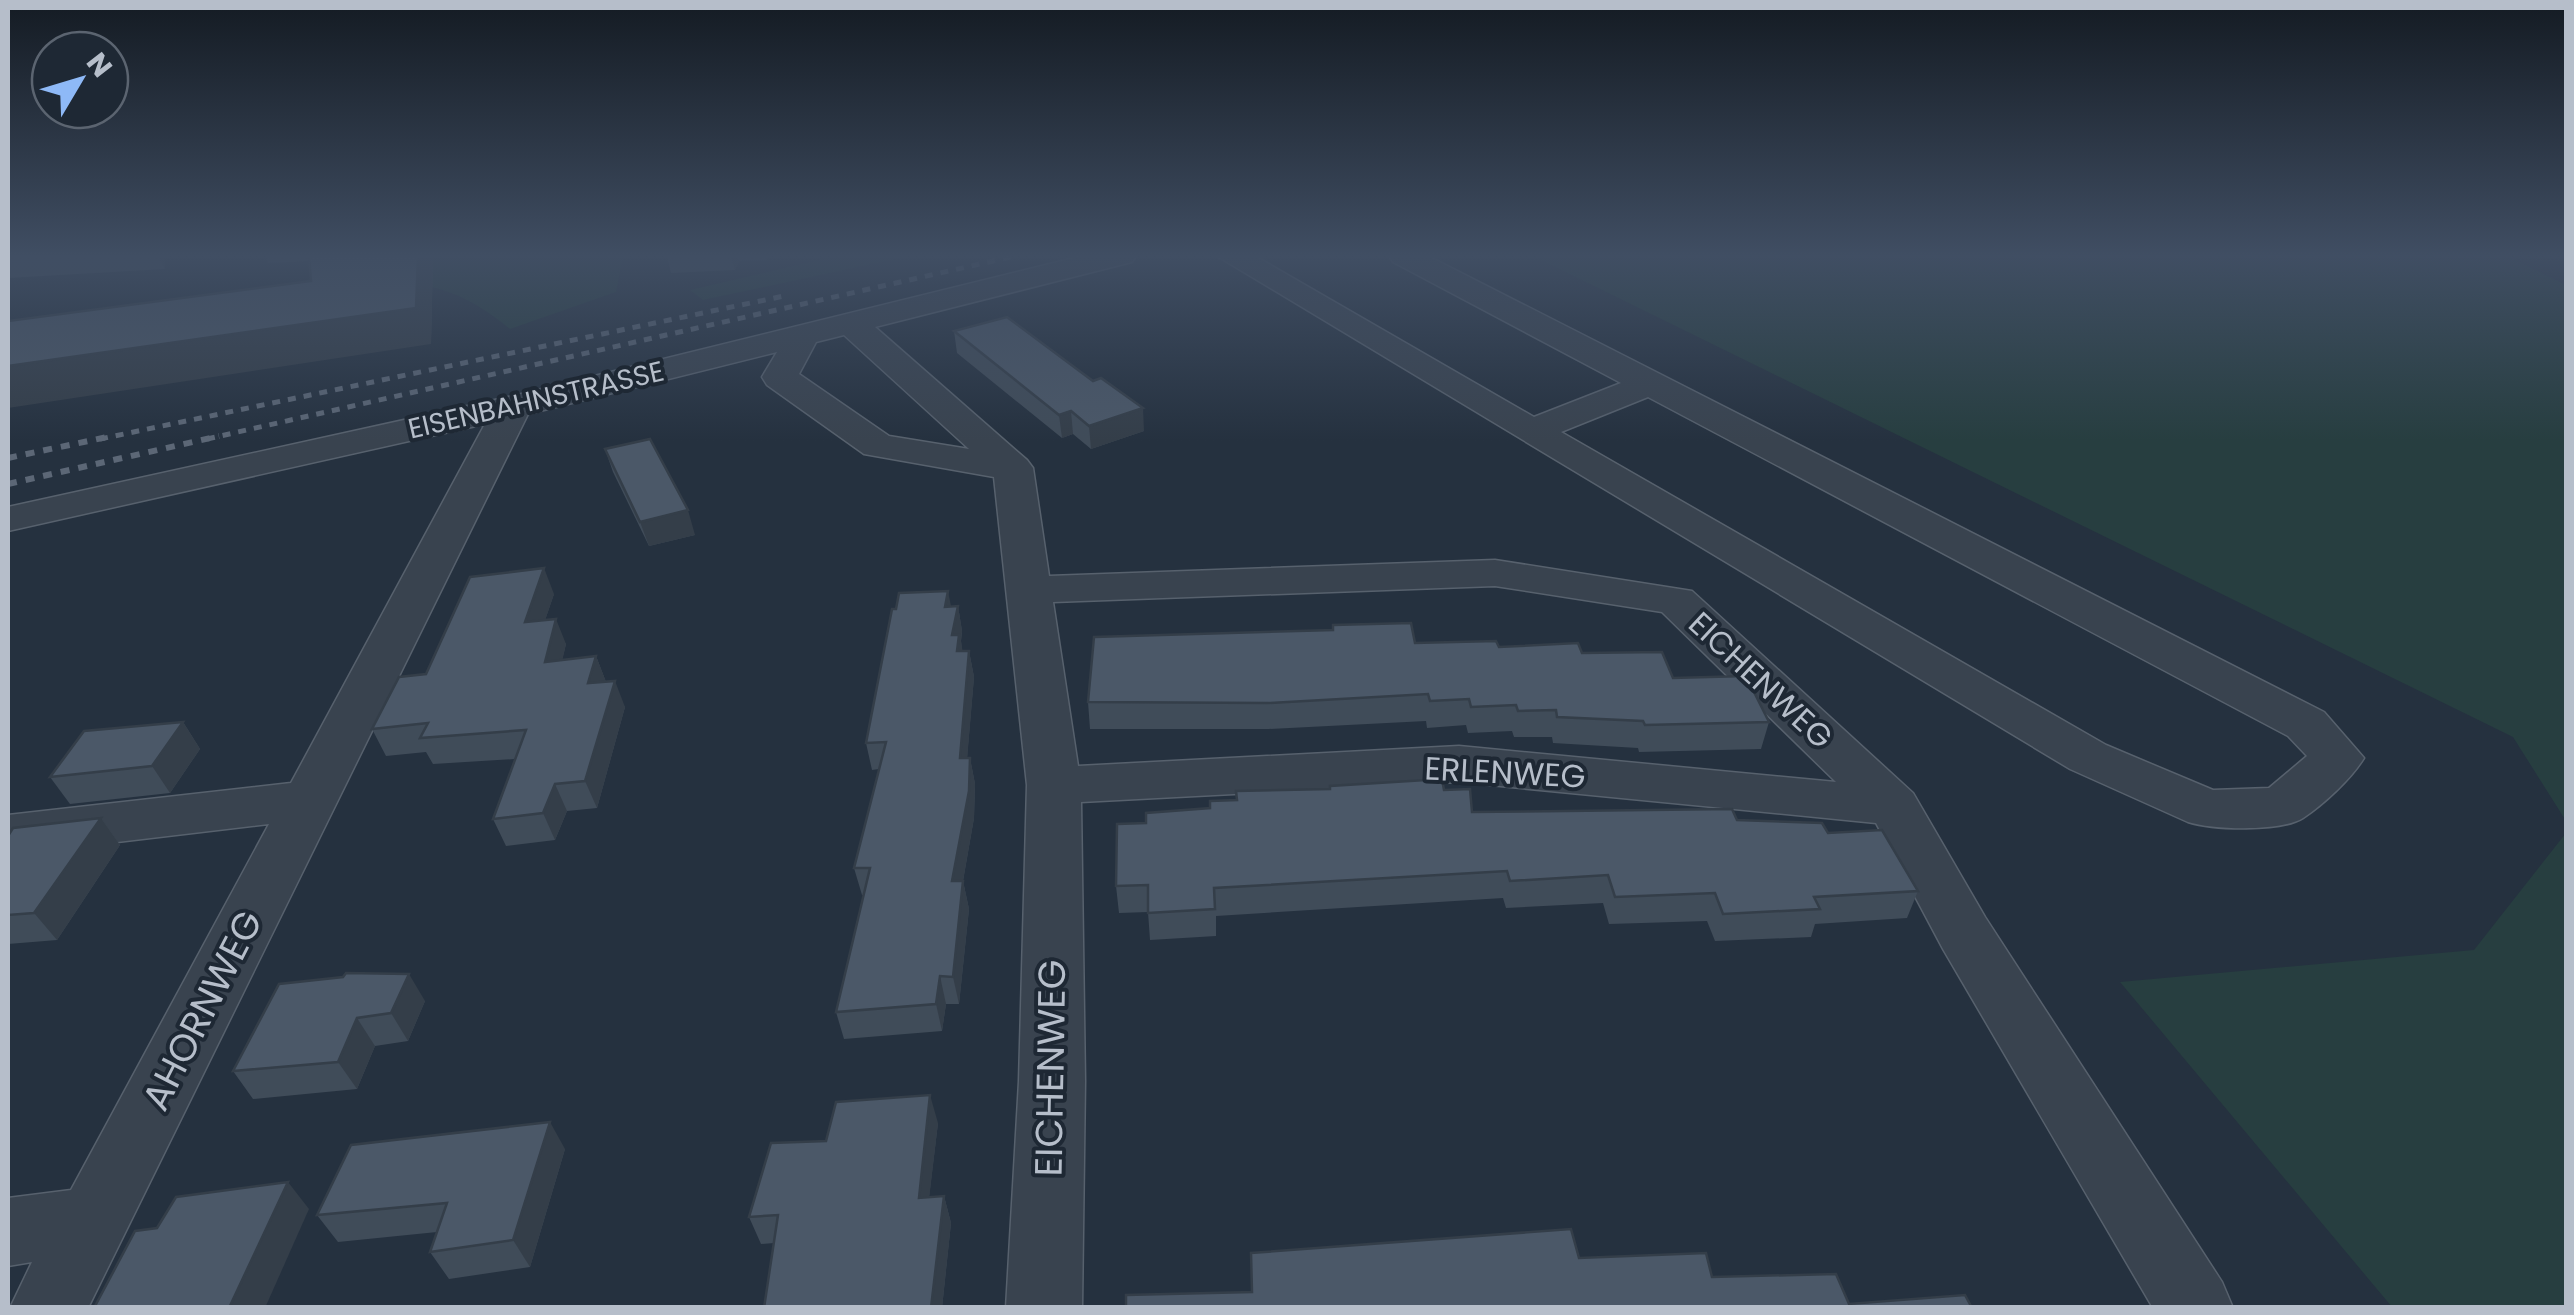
<svg xmlns="http://www.w3.org/2000/svg" width="2574" height="1315" font-family="Poppins,sans-serif">
	<style>
		.green { fill: #273e40 }
		.lines { fill: none; stroke-linecap: round; stroke-linejoin: round }
		.minor-casing { stroke: #57616d; stroke-width: 3 }
		.minor { fill: #39434f; fill-rule: evenodd }
		.rail-far1 { stroke: #5c6776; stroke-width: 5; stroke-dasharray: 8 8; stroke-linecap: butt }
		.rail { stroke: #5c6776; stroke-width: 6; stroke-dasharray: 9 9; stroke-linecap: butt }
		.wall { fill: #404c59 }
		.shaded-wall { fill: #343e49 }
		.building { fill: #4b5868; stroke: #343e49; stroke-width: 2.5 }
		.labels { text-anchor: middle; dominant-baseline: central; stroke-width: 8; stroke-linejoin: round; paint-order: stroke }
		.far-street-label { font-size: 28px; fill: #b6beca; stroke: #1e2834 }
		.street-label { font-size: 32px; fill: #b6beca; stroke: #1e2834 }
		.near-street-label { font-size: 38px; fill: #b6beca; stroke: #1e2834 }
	</style>
	<rect width="100%" height="100%" fill="#25313f"/>
	<!-- green -->
	<g class="green">
		<path d="M373 256H623L616 292 510 329C457 285 424 284 358 276Z"/>
		<polygon points="836,256 909,256 703,300 690,290"/>
		<polygon points="1533,256 2507,256 2566,285 2566,821 2513,737"/>
		<polygon points="2566,833 2566,1307 2392,1307 2120,982 2474,950"/>
	</g>
	<g class="lines">
		<defs>
			<g id="minor">
				<path d="M1082 256H1136L1132 262 875 327 1027 460 1033 468 1049 576 1495 560 1692 591 1913 793 1985 917 2222 1282 2233 1308H2153L1943 949 1876 823 1459 782 1081 802 1085 1081 1082 1308H1006L1019 1081 1027 785 994 477 864 454 767 385 762 377 777 352 528 414 88 1308H10L32 1262 8 1266V1198L71 1190 269 824 8 855V815L291 783 485 424 8 531V507L513 396ZM844 335 969 449 889 436 799 374 816 342ZM1495 586 1662 612 1836 782 1459 746 1078 766 1053 602Z"/>
				<path d="M1217 256H1255L1534 417 1621 383 1393 262 1389 256H1428L2324 712 2364 758C2351 779 2324 804 2303 818 2281 832 2213 830 2188 822L2070 769ZM1648 397 2288 736 2307 756 2269 788 2213 790 2106 745 1561 432Z"/>
			</g>
		</defs>
		<!-- minor casing -->
		<use href="#minor" class="minor-casing"/>
		<!-- minor -->
		<use href="#minor" class="minor"/>
		<!-- rail-far1 -->
		<g class="rail-far1">
			<polyline points="100,439 784,296"/>
			<polyline points="207,439 1015,256"/>
		</g>
		<!-- rail -->
		<g class="rail">
			<polyline points="8,458 112,436"/>
			<polyline points="8,484 219,436"/>
		</g>
	</g>
	<!-- wall -->
	<g class="wall">
		<polygon points="8,256 164,256 165,269 8,278"/>
		<polygon points="265,256 433,256 431,344 311,281 309,261 268,263"/>
		<polygon points="667,256 769,256 767,260 739,261 735,270 671,273"/>
		<polygon points="954,331 1144,431 1091,449 1073,434 1062,438 957,353"/>
		<polygon points="605,449 695,535 649,546 613,472"/>
		<polygon points="554,594 545,620 566,644 562,660 596,656 606,682 625,707 597,808 567,811 555,840 506,846 493,819 515,759 433,764 426,752 386,756 372,729 426,674"/>
		<polygon points="951,606 958,606 962,631 961,641 962,651 969,651 974,677 967,758 970,758 975,784 974,818 963,881 969,909 959,1004 946,1004 942,1031 844,1039 836,1012 863,895 862,895 854,868 879,769 872,770 866,743"/>
		<polygon points="1415,643 1582,653 1673,678 1769,722 1761,749 1639,752 1638,748 1553,743 1552,737 1514,737 1512,731 1468,733 1466,725 1427,728 1426,721 1268,729 1090,729 1088,702"/>
		<polygon points="183,722 200,749 170,793 70,804 50,777"/>
		<polygon points="1444,790 1472,812 1737,820 1828,833 1918,891 1907,918 1815,924 1811,937 1715,941 1707,921 1609,924 1603,903 1506,908 1503,898 1216,916 1216,936 1150,940 1148,912 1119,913 1116,886 1146,823 1210,808"/>
		<polygon points="101,818 120,845 57,940 8,944 8,836"/>
		<polygon points="279,984 425,1001 408,1041 375,1046 357,1089 253,1099 233,1071"/>
		<polygon points="938,1123 929,1197 944,1196 951,1223 942,1308 764,1308 774,1243 761,1244 749,1217 826,1141"/>
		<polygon points="565,1149 530,1267 449,1279 430,1252 437,1232 338,1242 317,1215"/>
	</g>
	<!-- shaded-wall -->
	<g class="shaded-wall">
		<polygon points="158,256 164,256 165,269"/>
		<polygon points="418,256 433,256 431,344 8,408 8,366"/>
		<polygon points="731,256 737,256 739,261 735,270"/>
		<polygon points="1143,408 1144,431 1091,449 1089,426"/>
		<polygon points="1071,411 1073,434 1062,438 1059,415"/>
		<polygon points="688,510 695,535 649,546 640,522"/>
		<polygon points="544,568 554,594 536,647 525,622"/>
		<polygon points="948,591 953,616 945,607"/>
		<polygon points="958,606 962,631 961,641 964,661 961,677 952,635"/>
		<polygon points="556,619 566,644 556,688 545,662"/>
		<polygon points="969,651 974,677 965,784 960,758"/>
		<polygon points="596,656 606,682 588,683"/>
		<polygon points="615,681 625,707 597,808 585,781"/>
		<polygon points="183,722 200,749 170,793 152,766"/>
		<polygon points="970,758 975,784 974,818 958,909 952,881"/>
		<polygon points="555,784 567,811 555,840 543,813"/>
		<polygon points="101,818 120,845 57,940 34,913"/>
		<polygon points="963,881 969,909 959,1004 953,977"/>
		<polygon points="409,974 425,1001 408,1041 391,1013"/>
		<polygon points="940,976 946,1004 942,1031 936,1004"/>
		<polygon points="357,1018 375,1046 357,1089 338,1062"/>
		<polygon points="930,1095 938,1123 926,1225 919,1198"/>
		<polygon points="550,1122 565,1149 530,1267 513,1240"/>
		<polygon points="288,1182 309,1209 265,1308 229,1308"/>
		<polygon points="944,1196 951,1223 942,1308 931,1308"/>
	</g>
	<!-- building -->
	<g class="building">
		<polygon points="309,256 418,256 416,308 8,366 8,321 311,281"/>
		<polygon points="1007,317 1093,381 1101,378 1143,408 1089,426 1071,411 1059,415 954,331"/>
		<polygon points="650,439 688,510 640,522 605,449"/>
		<polygon points="544,568 525,622 556,619 545,662 596,656 588,683 615,681 585,781 555,784 543,813 493,819 526,730 420,738 428,723 372,729 399,677 426,674 470,577"/>
		<polygon points="948,591 945,607 958,606 952,635 959,635 957,651 969,651 960,758 970,758 969,791 952,881 963,881 953,977 940,976 936,1004 836,1012 870,868 854,868 886,742 866,743 892,609 896,609 899,593"/>
		<polygon points="1411,623 1415,643 1496,641 1499,647 1578,643 1582,653 1662,652 1673,678 1746,676 1769,722 1645,725 1643,721 1557,717 1556,710 1518,711 1516,705 1471,707 1469,699 1430,701 1428,694 1268,703 1088,702 1094,637 1333,630 1333,625"/>
		<polygon points="183,722 152,766 50,777 84,731"/>
		<polygon points="1442,779 1444,790 1470,789 1472,812 1732,809 1737,820 1822,823 1828,833 1882,830 1918,891 1814,897 1820,909 1723,914 1715,893 1615,897 1608,875 1510,881 1507,871 1214,888 1215,909 1148,913 1148,885 1116,886 1117,824 1146,823 1146,813 1210,808 1210,801 1237,800 1236,791 1330,789 1330,786"/>
		<polygon points="101,818 34,913 8,915 8,836 13,828"/>
		<polygon points="346,973 409,974 391,1013 357,1018 338,1062 233,1071 279,984 343,977"/>
		<polygon points="930,1095 919,1198 944,1196 931,1308 764,1308 778,1215 749,1217 771,1143 826,1141 836,1102"/>
		<polygon points="550,1122 513,1240 430,1252 447,1203 317,1215 351,1145"/>
		<polygon points="288,1182 229,1308 94,1308 135,1231 157,1228 176,1197"/>
		<polygon points="1571,1229 1579,1258 1706,1253 1712,1277 1836,1274 1849,1304 1965,1295 1972,1308 1126,1308 1126,1295 1252,1292 1251,1253"/>
	</g>
	<!-- sky -->
	<linearGradient id="sky" x2="0" y2="1"><stop stop-color="#141b23"/><stop offset="0.58" stop-color="#404e63"/><stop offset="1" stop-color="#404e63" stop-opacity="0"/></linearGradient>
	<rect width="2574" height="441" fill="url(#sky)"/>
	<g class="labels">
		<!-- far-street labels -->
		<g class="far-street-label">
			<text transform="translate(536 400) rotate(-13)">EISENBAHNSTRASSE</text>
		</g>
		<!-- street labels -->
		<g class="street-label">
			<text transform="translate(1761 680) rotate(43)">EICHENWEG</text>
			<text transform="translate(1505 772) rotate(3)">ERLENWEG</text>
		</g>
		<!-- near-street labels -->
		<g class="near-street-label">
			<text transform="translate(202 1010) rotate(-63)">AHORNWEG</text>
			<text transform="translate(1050 1068) rotate(-89)">EICHENWEG</text>
		</g>
	</g>
	<!-- border -->
	<rect width="2574" height="1315" fill="none" stroke="#b6beca" stroke-width="20"/>
	<!-- north arrow -->
	<g transform="translate(80 80) rotate(52)"><circle r="48" fill="#1e2834" stroke="#5b6470" stroke-width="2.5"/>
	<path d="M0-8L18 38L0 25L-18 38Z" fill="#8eb9f7"/>
	<text y="-15" font-size="28" font-weight="bold" text-anchor="middle" fill="#b6beca">N</text>
	</g>
</svg>
